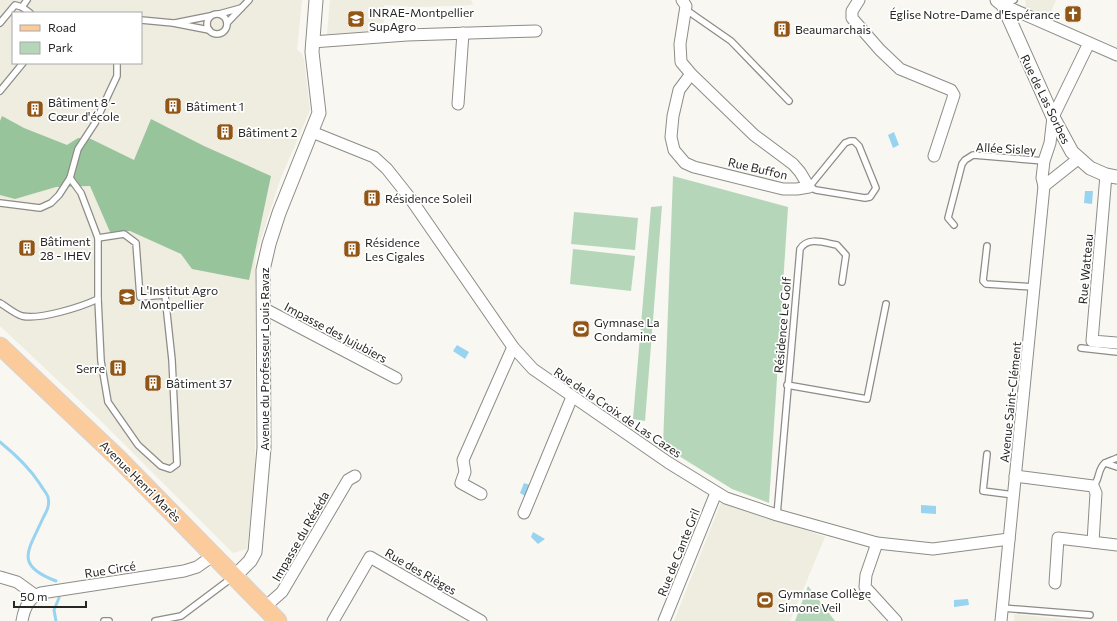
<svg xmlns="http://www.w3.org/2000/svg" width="1117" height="621" font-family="Commissioner,sans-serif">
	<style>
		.built { fill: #efece0; fill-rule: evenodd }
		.green { fill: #b6d6b9 }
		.forest { fill: #98c49c }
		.water { fill: #98d3f0 }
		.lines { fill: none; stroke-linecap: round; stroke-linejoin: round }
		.stream { stroke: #98d3f0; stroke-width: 3 }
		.service-casing { stroke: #8d8c87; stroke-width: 8 }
		.minor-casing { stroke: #8d8c87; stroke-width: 13 }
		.tertiary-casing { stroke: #8d8c87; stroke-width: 15 }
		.primary-casing { stroke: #d4d4d3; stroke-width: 19 }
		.service { stroke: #fff; stroke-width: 5.5 }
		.minor { stroke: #fff; stroke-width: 11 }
		.tertiary { stroke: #fff; stroke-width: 13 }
		.primary { stroke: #fccb9b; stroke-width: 17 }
		.labels { text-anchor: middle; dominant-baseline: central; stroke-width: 3.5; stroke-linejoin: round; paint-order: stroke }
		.poi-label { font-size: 12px; fill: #262624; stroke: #fff; text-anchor: start }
		.street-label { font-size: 12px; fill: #262624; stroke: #fff }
	</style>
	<rect width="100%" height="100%" fill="#f8f7f2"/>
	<!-- built -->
	<g class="built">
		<path d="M0 0H302L297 50 302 54 304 59 310 110 280 180 256 254 255 268V469L247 549 233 553 99 419 0 326ZM13 13H141V63H13Z"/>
		<polygon points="330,0 471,0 473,5 419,7 384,5 384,31 327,34"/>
		<polygon points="1025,0 1056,0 1047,21 1023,12 1026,4"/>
		<polygon points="722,500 825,537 790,621 674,621"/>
		<polygon points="1014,614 1084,621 1014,621"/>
	</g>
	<!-- green -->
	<g class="green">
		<polygon points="673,176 788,207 769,503 732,489 663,446"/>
		<polygon points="662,206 645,421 633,419 651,207"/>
		<polygon points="574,212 638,218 635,250 571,244"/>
		<polygon points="573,249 635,256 631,291 570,284"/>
		<polygon points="808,586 835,621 795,621"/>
	</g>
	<!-- forest -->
	<polygon class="forest" points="2,116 24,128 67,145 78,138 91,139 134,160 151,119 204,146 271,176 249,280 192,269 181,254 130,231 110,232 90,186 56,187 15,199 0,195 0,121"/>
	<!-- water -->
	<g class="water">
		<polygon points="894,132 899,145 893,148 888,135"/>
		<polygon points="1085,191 1093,191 1092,204 1084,203"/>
		<polygon points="457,345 469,352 465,359 453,351"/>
		<polygon points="524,483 530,485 525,496 520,493"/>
		<polygon points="921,505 936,506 936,514 921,513"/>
		<polygon points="533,532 545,539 538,544 531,537"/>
		<polygon points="968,599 969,605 954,607 954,600"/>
	</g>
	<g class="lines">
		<!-- stream -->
		<g class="stream">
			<path d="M0 442C16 455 29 467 40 484 42 488 47 493 48 497 50 505 47 511 43 518 29 550 13 565 56 581"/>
			<polyline points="56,621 54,610 59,598"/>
		</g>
		<defs>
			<g id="service">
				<polyline points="1003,5 1014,0"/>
				<polyline points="22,7 27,0"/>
				<polyline points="685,9 731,41 789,101"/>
				<polyline points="219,14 241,8"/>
				<circle cx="217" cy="24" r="10"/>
				<polyline points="141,20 173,23 209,30"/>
				<polyline points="0,23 15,5 22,7 30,13"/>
				<polyline points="175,23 210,16"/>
				<polyline points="227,23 249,0"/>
				<polyline points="0,91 23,63"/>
				<polygon points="850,141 854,141 859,146 876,188 870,197 865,198 816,190 809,187 845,143"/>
				<polyline points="0,203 40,208 51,203 59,195 70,178 78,149 95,123 117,76 117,63"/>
				<polyline points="954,225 948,218 962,164 965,160 973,155 1044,161"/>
				<polyline points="98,238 124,234 136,243 140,297 165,295 172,360 177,464 170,469 161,466 138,445 108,402 101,361 98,299"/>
				<polyline points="987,246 983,281 986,284 1034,287"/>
				<path d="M0 303C7 307 15 314 22 316 40 320 81 307 98 299V238L81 193 70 178"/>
				<polyline points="1081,348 1117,352"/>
				<polyline points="787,385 867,399 886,304"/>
				<polyline points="987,454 983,491 1014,495"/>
				<polyline points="1105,463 1117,467"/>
				<path d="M1093 486C1100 481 1097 469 1105 463 1108 461 1113 460 1117 458"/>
				<path d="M777 515 800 249C808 236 825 243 837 245L846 255 842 282"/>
				<polyline points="1002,608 1090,615"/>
				<polyline points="104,621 109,621"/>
				<polyline points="155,621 181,616 233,577"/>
			</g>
			<g id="minor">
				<polyline points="682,0 686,6 680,44 681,62 691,74 754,135 793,164 800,172 809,187 797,189 783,189 694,167 685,163 674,150 671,137 673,116 679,90 691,74"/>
				<polyline points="859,0 852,11 852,18 880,50 900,69 951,90 954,95 934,156"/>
				<polyline points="1003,5 1117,55"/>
				<polyline points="312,42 407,35 536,31"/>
				<polyline points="458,104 463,33"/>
				<polyline points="312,132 374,157 387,169 410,198 513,347 533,369 669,463 726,498 777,515 877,543 933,549 1009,539"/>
				<polyline points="1106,175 1092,341 1117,343"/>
				<polyline points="1044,186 1078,159"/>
				<polyline points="263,308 396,378"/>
				<polyline points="1015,476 1093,486 1096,493 1093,542"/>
				<polyline points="481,494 461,483 465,472 463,460 513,347"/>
				<polyline points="524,513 572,397"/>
				<polyline points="877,543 866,575 865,587 896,621"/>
				<polyline points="0,577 17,582 35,595"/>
				<polyline points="1055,583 1058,538 1117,545"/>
				<polyline points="265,607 282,592 348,480 355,476"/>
				<path d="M22 621C24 609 29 597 41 593L184 571 197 567 214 555"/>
				<polyline points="333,621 370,557 481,621"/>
				<polyline points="664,621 716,493"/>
				<polyline points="1001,621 1044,186 1042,178 1044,161 1050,143 1053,117 1089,43"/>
			</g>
			<g id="tertiary">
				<polyline points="997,0 1003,5 1053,117 1072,152 1090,168 1106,175 1117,177"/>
				<polyline points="235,576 250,561 255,552 264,448 263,270 269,244 279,213 319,113 312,52 316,0"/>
			</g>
			<polyline id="primary" points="0,346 119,459 278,621"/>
		</defs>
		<!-- service casing -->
		<use href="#service" class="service-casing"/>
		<!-- minor casing -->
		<use href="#minor" class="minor-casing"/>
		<!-- tertiary casing -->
		<use href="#tertiary" class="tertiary-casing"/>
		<!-- primary casing -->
		<use href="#primary" class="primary-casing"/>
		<!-- service -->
		<use href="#service" class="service"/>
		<!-- minor -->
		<use href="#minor" class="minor"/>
		<!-- tertiary -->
		<use href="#tertiary" class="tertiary"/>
		<!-- primary -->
		<use href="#primary" class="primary"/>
	</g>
	<!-- icons -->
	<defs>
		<symbol id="church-square" viewBox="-11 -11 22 22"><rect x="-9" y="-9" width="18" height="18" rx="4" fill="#915615" stroke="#fff"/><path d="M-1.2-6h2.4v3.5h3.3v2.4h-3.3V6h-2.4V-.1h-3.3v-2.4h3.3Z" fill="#fff"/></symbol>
		<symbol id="university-square" viewBox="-11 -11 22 22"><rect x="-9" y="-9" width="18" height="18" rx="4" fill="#915615" stroke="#fff"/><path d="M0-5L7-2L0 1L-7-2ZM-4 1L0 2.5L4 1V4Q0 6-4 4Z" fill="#fff"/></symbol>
		<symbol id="building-square" viewBox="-11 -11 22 22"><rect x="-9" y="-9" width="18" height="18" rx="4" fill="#915615" stroke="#fff"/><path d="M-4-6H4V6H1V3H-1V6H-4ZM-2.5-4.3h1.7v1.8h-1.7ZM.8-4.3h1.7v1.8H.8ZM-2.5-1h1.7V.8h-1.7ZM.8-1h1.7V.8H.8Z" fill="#fff"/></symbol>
		<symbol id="stadium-square" viewBox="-11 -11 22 22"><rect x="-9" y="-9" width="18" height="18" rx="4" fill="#915615" stroke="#fff"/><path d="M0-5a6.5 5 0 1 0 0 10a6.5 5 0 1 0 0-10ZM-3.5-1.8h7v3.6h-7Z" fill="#fff"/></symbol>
	</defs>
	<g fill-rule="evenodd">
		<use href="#church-square" x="1063" y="4" width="20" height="20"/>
		<use href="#university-square" x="346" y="9" width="20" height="20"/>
		<use href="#building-square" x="772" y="19" width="20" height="20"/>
		<use href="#building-square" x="163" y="96" width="20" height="20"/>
		<use href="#building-square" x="25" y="99" width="20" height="20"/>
		<use href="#building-square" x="215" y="122" width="20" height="20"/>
		<use href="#building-square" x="362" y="188" width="20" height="20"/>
		<use href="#building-square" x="17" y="238" width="20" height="20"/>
		<use href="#building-square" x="342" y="239" width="20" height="20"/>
		<use href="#university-square" x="117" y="287" width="20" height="20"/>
		<use href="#stadium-square" x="571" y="319" width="20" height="20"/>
		<use href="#building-square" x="108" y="358" width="20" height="20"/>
		<use href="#building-square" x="143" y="373" width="20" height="20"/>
		<use href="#stadium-square" x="755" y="590" width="20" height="20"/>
	</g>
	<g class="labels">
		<!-- poi labels -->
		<g class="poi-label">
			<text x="369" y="12">INRAE-Montpellier<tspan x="369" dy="14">SupAgro</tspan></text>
			<text x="1060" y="14" text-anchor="end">Église Notre-Dame d'Espérance</text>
			<text x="795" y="29">Beaumarchais</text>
			<text x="48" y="102">Bâtiment 8 -<tspan x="48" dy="14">Cœur d'école</tspan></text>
			<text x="186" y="106">Bâtiment 1</text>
			<text x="238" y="132">Bâtiment 2</text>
			<text x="385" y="198">Résidence Soleil</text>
			<text x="40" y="241">Bâtiment<tspan x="40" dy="14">28 - IHEV</tspan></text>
			<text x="365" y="242">Résidence<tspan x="365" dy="14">Les Cigales</tspan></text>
			<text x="140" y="290">L'Institut Agro<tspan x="140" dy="14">Montpellier</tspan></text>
			<text x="594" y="322">Gymnase La<tspan x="594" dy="14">Condamine</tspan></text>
			<text x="105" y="368" text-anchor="end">Serre</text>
			<text x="166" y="383">Bâtiment 37</text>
			<text x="778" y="593">Gymnase Collège<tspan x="778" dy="14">Simone Veil</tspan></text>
		</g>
		<!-- street labels -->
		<g class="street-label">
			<text transform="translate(1046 99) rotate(64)">Rue de Las Sorbes</text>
			<text transform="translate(1006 148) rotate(3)">Allée Sisley</text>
			<text transform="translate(758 168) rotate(13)">Rue Buffon</text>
			<text transform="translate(1085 269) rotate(-85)">Rue Watteau</text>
			<text transform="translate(782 325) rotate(-85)">Résidence Le Golf</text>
			<text transform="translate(336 332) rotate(28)">Impasse des Jujubiers</text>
			<text transform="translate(264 359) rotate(-90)">Avenue du Professeur Louis Ravaz</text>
			<text transform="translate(1010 402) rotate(-84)">Avenue Saint-Clément</text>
			<text transform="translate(618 412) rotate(34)">Rue de la Croix de Las Cazes</text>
			<text transform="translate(141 481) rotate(45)">Avenue Henri Marès</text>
			<text transform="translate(300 536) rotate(-60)">Impasse du Réséda</text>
			<text transform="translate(678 552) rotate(-68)">Rue de Cante Gril</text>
			<text transform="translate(110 569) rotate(-9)">Rue Circé</text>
			<text transform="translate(421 571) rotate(30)">Rue des Rièges</text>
		</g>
	</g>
	<!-- legend -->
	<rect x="12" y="12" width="130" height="52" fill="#ffffff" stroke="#a8a8a7"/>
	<rect x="20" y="25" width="20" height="6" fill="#fccb9b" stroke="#a8a8a7"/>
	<text x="48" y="32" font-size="12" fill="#262624">Road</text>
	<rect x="20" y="42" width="20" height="12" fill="#b6d6b9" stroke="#a8a8a7"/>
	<text x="48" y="52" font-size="12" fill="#262624">Park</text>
	<!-- scale -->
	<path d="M14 601v6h72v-6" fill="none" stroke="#262624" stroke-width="2"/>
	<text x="20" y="601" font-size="12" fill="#262624" stroke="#ffffff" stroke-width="3" paint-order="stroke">50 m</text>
</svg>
